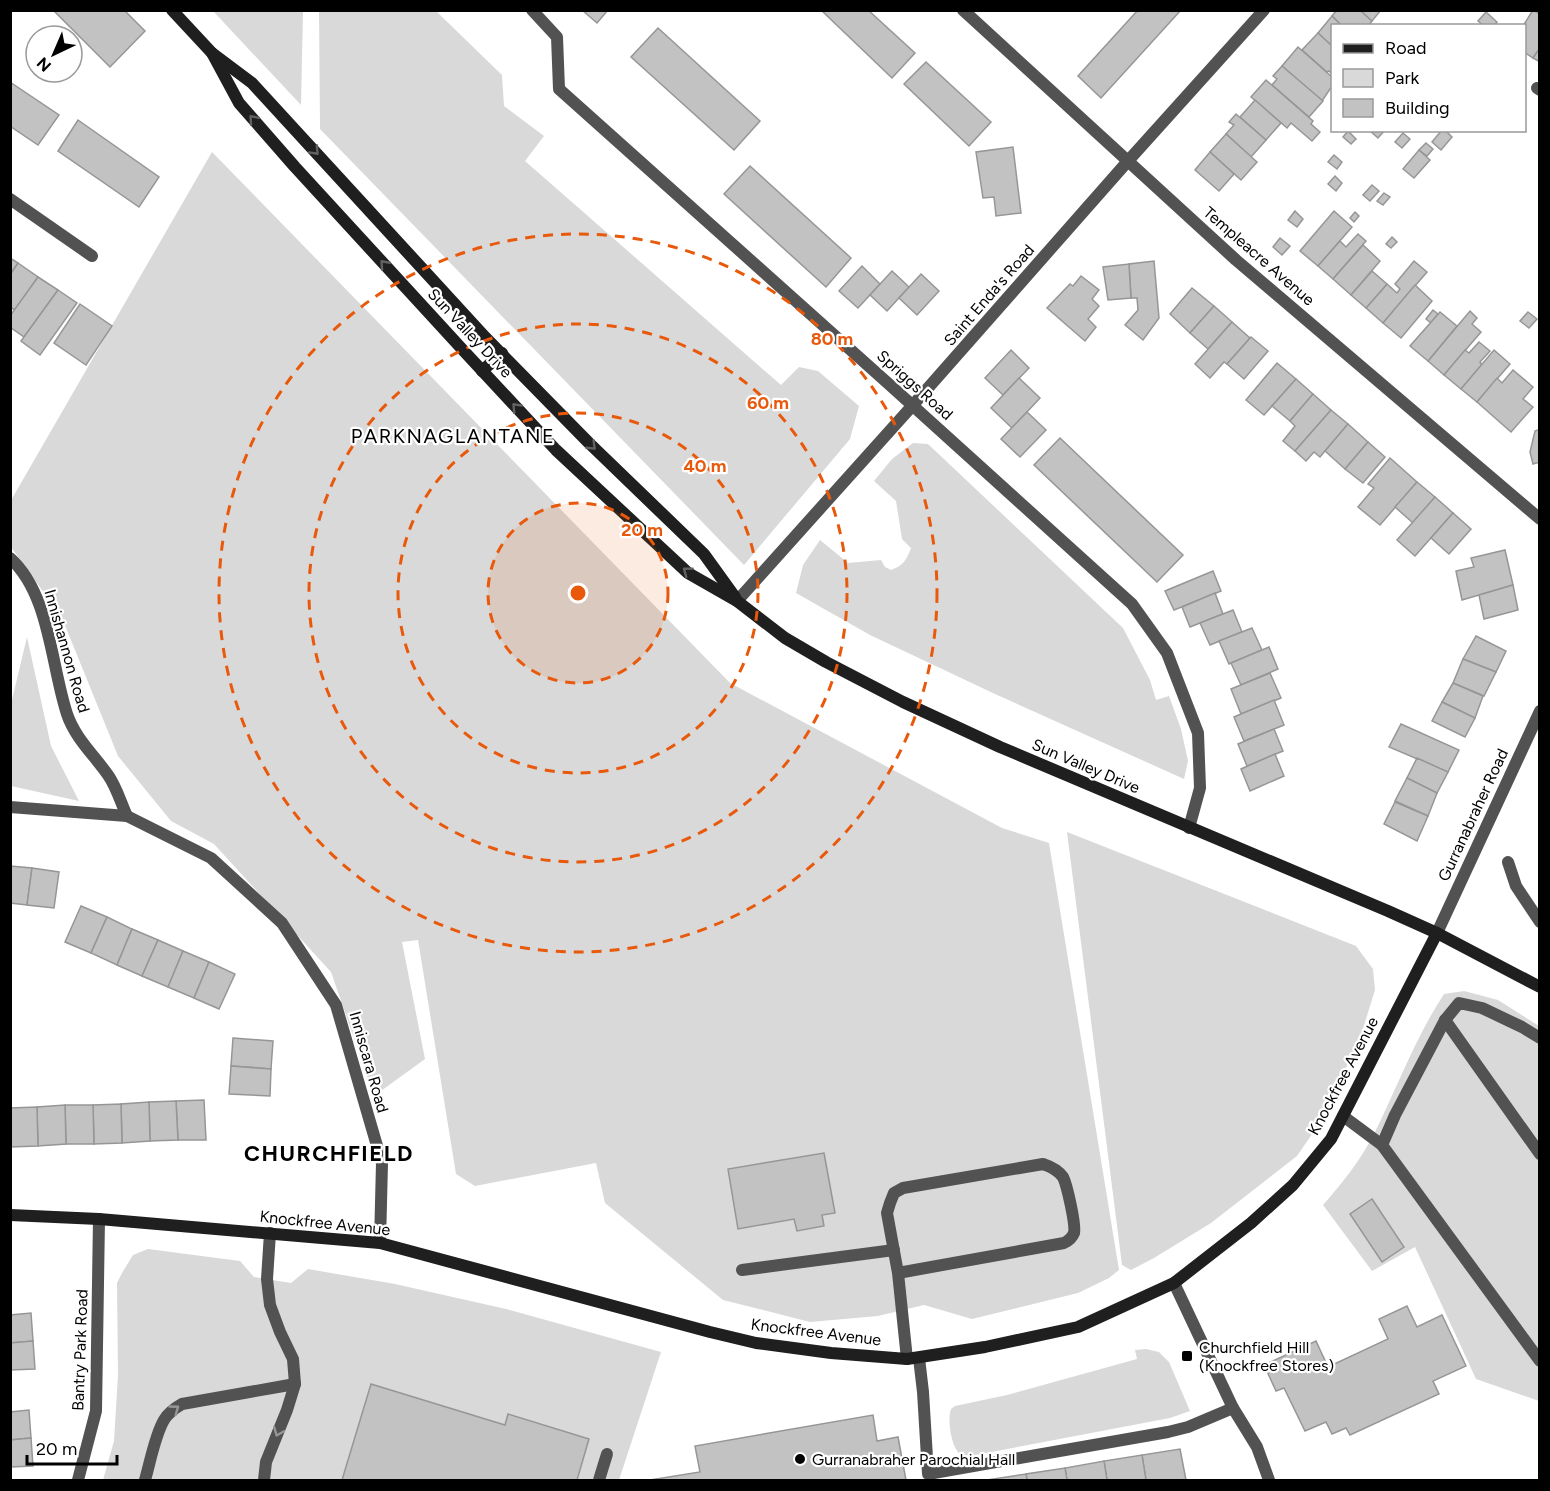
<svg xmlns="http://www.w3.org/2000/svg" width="1550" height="1491" font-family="Figtree,sans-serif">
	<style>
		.green { fill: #d9d9d9 }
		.building { fill: #c2c2c2; stroke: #969696; stroke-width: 1.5 }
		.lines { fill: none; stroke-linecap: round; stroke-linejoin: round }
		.lane { stroke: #525252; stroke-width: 12 }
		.street { stroke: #525252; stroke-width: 12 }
		.secondary { stroke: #1f1f1f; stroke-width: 12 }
		.oneway { stroke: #626262 }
		.oneway2 { stroke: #979797 }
		.ring { fill: none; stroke: #e8590c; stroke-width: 3; stroke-dasharray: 10 8 }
		.poi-dot { fill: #000; stroke: #fff; stroke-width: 2 }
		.labels { text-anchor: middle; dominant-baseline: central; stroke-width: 4.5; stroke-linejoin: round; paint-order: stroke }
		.street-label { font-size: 16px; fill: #000; stroke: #fff }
		.poi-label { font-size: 16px; fill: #000; stroke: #fff; text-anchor: start }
		.quarter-label { font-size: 20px; letter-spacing: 1.5px; fill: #000; stroke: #fff }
		.district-label { font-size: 22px; font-weight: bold; letter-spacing: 1.5px; fill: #000; stroke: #fff }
		.centre { fill: #e8590c; stroke: #fff; stroke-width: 3 }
		.ring-label { font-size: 18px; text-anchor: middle; font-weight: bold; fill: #e8590c; stroke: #fff; stroke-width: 4.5; stroke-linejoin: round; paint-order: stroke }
	</style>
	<rect width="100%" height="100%" fill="#fff"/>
	<!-- green -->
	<g class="green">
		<polygon points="213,11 303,11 301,105"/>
		<polygon points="319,11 436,11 502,75 504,106 544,136 525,161 781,385 799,367 818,371 859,406 850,439 744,565 320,129"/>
		<polygon points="212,152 730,683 1002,828 1049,843 1119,1270 1109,1278 1078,1293 972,1319 924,1305 878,1316 810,1322 723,1300 605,1203 596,1163 475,1186 456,1174 418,940 402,942 425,1059 374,1096 331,972 214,844 171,821 118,756 62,618 11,547 10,502"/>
		<path d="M913 443 928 444 1123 628 1150 680 1156 700 1169 696 1181 729 1188 761 1184 779 995 694 870 635 796 593 803 565 820 540 848 563 881 560 885 567 891 570C903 566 907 559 911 548L902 539 896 501 874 481 892 459Z"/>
		<polygon points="27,637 51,746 79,801 11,786 11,704"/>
		<polygon points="1067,832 1356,946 1373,969 1375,990 1361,1035 1323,1118 1297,1156 1211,1223 1154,1258 1131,1270 1122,1265"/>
		<path d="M1464 991 1498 1000 1539 1026V1401L1476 1379 1415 1247 1372 1271 1323 1205C1343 1182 1360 1161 1374 1134 1397 1088 1415 1038 1444 994Z"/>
		<polygon points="148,1249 240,1261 254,1277 291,1283 308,1269 395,1284 506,1309 661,1352 619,1480 103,1480 114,1441 118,1375 117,1283 122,1273 133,1255"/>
		<path d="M1146 1349 1159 1352 1169 1362 1190 1411 1170 1418 970 1456C966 1456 963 1456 960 1454 951 1447 947 1419 951 1409L955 1406 1007 1395 1137 1359 1135 1350Z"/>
	</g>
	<!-- building -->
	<g class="building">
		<polygon points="53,10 124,10 145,31 110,67"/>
		<polygon points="582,10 608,10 597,23"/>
		<polygon points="821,10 868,10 915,53 892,78"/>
		<polygon points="1138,10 1181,10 1101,98 1078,76"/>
		<polygon points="1337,10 1360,10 1372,21 1368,26 1342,26 1332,16"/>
		<polygon points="1360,10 1381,10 1372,21"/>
		<polygon points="1533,10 1540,14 1540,48 1533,58 1524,52 1524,26 1523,26"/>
		<polygon points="1486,12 1497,22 1494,26 1484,26 1478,21"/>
		<polygon points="1332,16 1342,26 1332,26 1332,46 1318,33"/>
		<polygon points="658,28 760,121 734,150 631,57"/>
		<polygon points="1318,33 1332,46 1332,74 1329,71 1327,72 1302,50"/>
		<polygon points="1298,47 1332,77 1332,86 1322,101 1282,66"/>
		<polygon points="1540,48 1540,62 1533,58"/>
		<polygon points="926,62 991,122 969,146 904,84"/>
		<polygon points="1282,66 1323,101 1309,117 1272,85 1277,79 1273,76"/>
		<polygon points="1266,80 1313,121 1311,124 1320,132 1312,141 1291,123 1287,128 1251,97"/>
		<polygon points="10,82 59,115 38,145 10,126"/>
		<polygon points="1255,100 1281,123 1266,140 1240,117"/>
		<polygon points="1236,114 1266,140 1251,157 1226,134 1234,125 1229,122"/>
		<polygon points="78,120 159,177 139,207 58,151"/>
		<polygon points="1369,130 1385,130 1378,138"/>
		<polygon points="1442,130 1445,130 1452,137 1441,150 1432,142"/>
		<polygon points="1348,131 1356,139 1351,144 1343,137"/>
		<polygon points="1403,133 1410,139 1402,148 1395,142"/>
		<polygon points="1226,134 1257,162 1241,180 1210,152"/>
		<polygon points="1426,143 1433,149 1427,156 1419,150"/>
		<polygon points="1013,147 1021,213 996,216 994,197 983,198 976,152"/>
		<polygon points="1419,150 1430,160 1414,178 1403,169"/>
		<polygon points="1210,152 1234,174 1219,191 1195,170"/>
		<polygon points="1334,155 1342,162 1337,169 1328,162"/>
		<polygon points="750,166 851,258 826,287 724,194"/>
		<polygon points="1335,176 1342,183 1336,191 1328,184"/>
		<polygon points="1372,185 1379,191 1370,201 1363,195"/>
		<polygon points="1384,193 1390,197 1383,205 1377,201"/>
		<polygon points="1295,211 1303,219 1297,227 1288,220"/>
		<polygon points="1334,211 1352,227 1318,266 1300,251"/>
		<polygon points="1355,212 1359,216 1354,222 1350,218"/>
		<polygon points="1358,234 1366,241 1333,279 1318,266 1340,241 1346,247"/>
		<polygon points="1392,237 1397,242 1391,248 1386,244"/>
		<polygon points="1280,238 1290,246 1282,255 1273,247"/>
		<polygon points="1363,245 1380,261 1351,295 1333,279"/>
		<polygon points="10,258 18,263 10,275"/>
		<polygon points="1154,261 1159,318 1143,340 1125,325 1138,310 1137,298 1131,298 1129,264"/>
		<polygon points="1414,261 1427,272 1383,323 1366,308 1387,284 1397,293 1400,289 1395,284"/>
		<polygon points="18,263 38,277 15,310 10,307 10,275"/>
		<polygon points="1129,264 1131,298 1108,300 1103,267"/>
		<polygon points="862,266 880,284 858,308 839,291"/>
		<polygon points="892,271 909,287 887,311 870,295"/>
		<polygon points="1372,271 1387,284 1366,308 1351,295"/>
		<polygon points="921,274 939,291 917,315 899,298"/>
		<polygon points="1081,276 1099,290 1092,299 1099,306 1088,319 1096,327 1085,341 1047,308 1070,284 1073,286"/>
		<polygon points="38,277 58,290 24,337 10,327 10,316"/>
		<polygon points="1415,285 1432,301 1401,338 1383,323"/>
		<polygon points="1192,288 1214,306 1190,333 1170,314"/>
		<polygon points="58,290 77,303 40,355 21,341"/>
		<polygon points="80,304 112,326 86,365 54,343"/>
		<polygon points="1214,306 1232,322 1208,349 1190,333"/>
		<polygon points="1433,310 1438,314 1431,323 1426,319"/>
		<polygon points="1470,311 1477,318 1472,324 1481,332 1444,375 1428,361"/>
		<polygon points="1440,312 1457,326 1428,361 1410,346"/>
		<polygon points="1528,312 1537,319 1529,328 1520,321"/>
		<polygon points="1232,322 1250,338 1227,364 1224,362 1210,378 1195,364"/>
		<polygon points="1251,337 1268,351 1244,379 1227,364"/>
		<polygon points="1479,342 1490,351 1480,362 1482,365 1461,389 1444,375 1465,350 1469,353"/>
		<polygon points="1011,350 1029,368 1003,395 985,378"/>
		<polygon points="1494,350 1510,364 1477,402 1461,389"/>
		<polygon points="1277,363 1296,379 1264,415 1246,400"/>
		<polygon points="1513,370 1533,387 1523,399 1533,407 1511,432 1477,402 1497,378 1502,383"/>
		<polygon points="1019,378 1040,398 1012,428 991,408"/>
		<polygon points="1296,379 1313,394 1290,421 1272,406"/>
		<polygon points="1313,394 1331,410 1295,451 1283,441 1295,426 1290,421"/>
		<polygon points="1331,410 1348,424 1320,457 1314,452 1306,461 1295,451"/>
		<polygon points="1027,412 1046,430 1020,457 1001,439"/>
		<polygon points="1348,424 1368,442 1345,469 1325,451"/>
		<polygon points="1540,429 1540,462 1533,464 1530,452 1535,431"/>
		<polygon points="1060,438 1183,555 1157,582 1034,465"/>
		<polygon points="1368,442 1385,457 1363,483 1345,469"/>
		<polygon points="1390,458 1417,482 1380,525 1358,507 1374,488 1368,484"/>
		<polygon points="1417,482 1435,497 1413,523 1395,507"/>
		<polygon points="1435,497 1453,513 1415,556 1397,540"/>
		<polygon points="1453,513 1471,529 1449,554 1431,538"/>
		<polygon points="1505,550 1513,585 1462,600 1456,571 1474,567 1471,558"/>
		<polygon points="1213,571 1221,591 1174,610 1165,591"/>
		<polygon points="1513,585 1518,610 1484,619 1479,595"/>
		<polygon points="1215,593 1223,614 1190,627 1182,607"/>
		<polygon points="1233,610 1242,632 1210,645 1200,623"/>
		<polygon points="1252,628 1262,650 1229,664 1219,641"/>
		<polygon points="1476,636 1506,651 1496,672 1463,659"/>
		<polygon points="1269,647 1278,669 1241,685 1231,663"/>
		<polygon points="1463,659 1496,672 1484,696 1453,683"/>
		<polygon points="1270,673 1281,698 1241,714 1231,689"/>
		<polygon points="1453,683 1483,696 1475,718 1442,702"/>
		<polygon points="1274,700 1284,725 1244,741 1234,717"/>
		<polygon points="1442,702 1475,718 1465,737 1432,721"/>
		<polygon points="1401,724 1459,750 1448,772 1389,747"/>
		<polygon points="1274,729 1283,751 1247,766 1238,744"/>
		<polygon points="1275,754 1284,776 1250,791 1241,769"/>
		<polygon points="1417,758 1448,772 1437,793 1407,778"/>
		<polygon points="1407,778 1437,793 1428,816 1395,801"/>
		<polygon points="1395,802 1428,816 1417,841 1384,824"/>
		<polygon points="10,866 32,868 27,905 10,903"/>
		<polygon points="32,868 59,872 54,908 27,905"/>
		<polygon points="81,906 107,917 91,953 65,942"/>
		<polygon points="107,917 132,929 117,965 91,953"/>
		<polygon points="132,929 158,940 142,976 117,965"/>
		<polygon points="158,940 183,951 168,987 142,976"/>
		<polygon points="183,951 209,962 194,998 168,987"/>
		<polygon points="209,962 235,974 219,1009 194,998"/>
		<polygon points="233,1038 273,1041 271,1069 231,1066"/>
		<polygon points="231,1066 271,1069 270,1096 229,1094"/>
		<polygon points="204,1100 206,1140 178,1140 176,1101"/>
		<polygon points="176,1101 178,1140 150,1141 149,1102"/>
		<polygon points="149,1102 150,1141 122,1143 121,1104"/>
		<polygon points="121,1104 122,1143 94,1144 93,1105"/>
		<polygon points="65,1105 93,1105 94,1144 66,1144"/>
		<polygon points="65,1105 66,1144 38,1146 37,1107"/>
		<polygon points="37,1107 38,1146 10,1147 10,1108"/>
		<polygon points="824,1153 835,1213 822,1215 824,1226 797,1231 794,1219 738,1229 728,1169"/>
		<polygon points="1372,1199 1404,1247 1382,1262 1350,1214"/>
		<polygon points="1407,1306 1417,1327 1442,1315 1466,1366 1433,1381 1439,1394 1350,1435 1346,1428 1332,1434 1326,1422 1305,1431 1284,1388 1276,1391 1264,1365 1316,1341 1328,1367 1388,1339 1379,1319"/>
		<polygon points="31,1313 33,1341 10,1343 10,1315"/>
		<polygon points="33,1341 35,1369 10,1370 10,1343"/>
		<polygon points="371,1384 505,1425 508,1414 589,1439 577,1480 342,1480"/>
		<polygon points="29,1410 31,1438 10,1440 10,1412"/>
		<polygon points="873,1415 877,1441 898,1437 906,1480 650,1480 700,1472 695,1446"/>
		<polygon points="31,1438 33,1466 10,1467 10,1440"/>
		<polygon points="1180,1449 1186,1480 1146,1480 1142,1455"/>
		<polygon points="1142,1455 1146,1480 1107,1480 1104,1461"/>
		<polygon points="1104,1461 1107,1480 1067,1480 1065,1468"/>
		<polygon points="1065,1468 1067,1480 1027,1480 1026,1474"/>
		<polygon points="1026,1474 1027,1480 987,1480"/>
	</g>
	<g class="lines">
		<!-- lane -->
		<g class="lane">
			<polyline points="1445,1020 1540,1154"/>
			<polyline points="1540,1038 1522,1027 1482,1008 1459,1003 1445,1020 1395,1115 1382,1145 1540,1361"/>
			<polyline points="1343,1116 1382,1145"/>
			<polyline points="742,1270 894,1250"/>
			<path d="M898 1273 1064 1243C1068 1241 1072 1238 1074 1233 1076 1225 1067 1185 1063 1177 1058 1170 1052 1167 1043 1164L903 1188 894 1193 890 1203 887 1213 898 1273 907 1359"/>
			<path d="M145 1480C150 1463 155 1435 164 1420 168 1413 175 1408 182 1404L295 1384"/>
			<polyline points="264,1480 266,1462 287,1410 295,1384 293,1359 280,1332 270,1305 267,1279 270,1233"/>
			<polyline points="599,1480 607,1454"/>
		</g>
		<!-- street -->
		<g class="street">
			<polyline points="532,10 557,37 559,89 891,386 1132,604 1167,653 1198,733 1200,788 1189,828"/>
			<polyline points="963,10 1236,260 1540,519"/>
			<polyline points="1537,88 1540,90"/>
			<polyline points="10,199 92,256"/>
			<path d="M10 558C50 594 51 666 67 714 75 738 94 755 108 775 116 786 121 803 127 816"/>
			<polyline points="737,601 913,405 1128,161 1264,10"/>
			<polyline points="10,807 127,816 211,858 282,923 336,1005 382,1163 380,1243"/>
			<polyline points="1508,862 1516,886 1540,922"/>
			<polyline points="1437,933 1540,711"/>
			<polyline points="1174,1283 1233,1408 1257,1447 1269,1480"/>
			<polyline points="919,1358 923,1392 928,1474 1168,1432 1188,1427 1233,1408"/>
			<polyline points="78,1480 96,1411 99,1219"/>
		</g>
		<!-- secondary -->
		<g class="secondary">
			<polyline points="172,10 212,53 252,83 485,337 589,443 704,554 735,597"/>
			<polyline points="212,53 239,103 295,167 462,349 556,450 688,573 737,601 785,638 826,662 903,702 1000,747 1388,911 1437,933 1540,987"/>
			<polyline points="482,371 502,353"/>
			<polyline points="10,1215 99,1219 380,1243 710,1332 756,1343 831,1353 907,1359 985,1347 1078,1327 1174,1283 1251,1223 1293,1185 1331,1139 1437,933"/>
		</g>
	</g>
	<!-- one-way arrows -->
	<defs><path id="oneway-chevron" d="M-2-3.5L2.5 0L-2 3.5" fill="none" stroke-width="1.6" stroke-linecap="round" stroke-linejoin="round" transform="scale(1.5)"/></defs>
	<g class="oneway">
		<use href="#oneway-chevron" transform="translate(253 119) rotate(-131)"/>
		<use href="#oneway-chevron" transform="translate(315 151) rotate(47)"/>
		<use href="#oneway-chevron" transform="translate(384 264) rotate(-132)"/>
		<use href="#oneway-chevron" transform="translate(516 407) rotate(-133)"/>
		<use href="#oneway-chevron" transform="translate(592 446) rotate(44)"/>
		<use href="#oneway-chevron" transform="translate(687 571) rotate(-143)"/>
	</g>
	<g class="oneway2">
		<use href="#oneway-chevron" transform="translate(175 1409) rotate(-36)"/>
		<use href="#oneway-chevron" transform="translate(278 1432) rotate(112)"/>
	</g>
	<!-- distance rings -->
	<circle cx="578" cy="593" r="90" fill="#e8590c" fill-opacity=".12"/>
	<g class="ring">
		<circle cx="578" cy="593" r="90"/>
		<circle cx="578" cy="593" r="180"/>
		<circle cx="578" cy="593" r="269"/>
		<circle cx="578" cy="593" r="359"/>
	</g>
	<!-- markers -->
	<g class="poi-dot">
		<rect x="1181" y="1350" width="12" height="12" rx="3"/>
		<circle cx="800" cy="1459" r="6"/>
	</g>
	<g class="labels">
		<!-- street labels -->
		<g class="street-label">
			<text transform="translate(1259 256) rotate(41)">Templeacre Avenue</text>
			<text transform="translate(989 295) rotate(-49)">Saint Enda's Road</text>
			<text transform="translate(470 333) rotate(47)">Sun Valley Drive</text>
			<text transform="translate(915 385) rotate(42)">Spriggs Road</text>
			<text transform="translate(67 651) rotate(74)">Innishannon Road</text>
			<text transform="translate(1086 766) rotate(23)">Sun Valley Drive</text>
			<text transform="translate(1473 815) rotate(-65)">Gurranabraher Road</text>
			<text transform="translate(369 1062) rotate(74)">Inniscara Road</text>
			<text transform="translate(1343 1076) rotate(-62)">Knockfree Avenue</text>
			<text transform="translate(325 1223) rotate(6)">Knockfree Avenue</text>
			<text transform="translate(816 1332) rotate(7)">Knockfree Avenue</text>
			<text transform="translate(80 1350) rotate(-88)">Bantry Park Road</text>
		</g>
		<!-- poi labels -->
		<g class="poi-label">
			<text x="1199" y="1347">Churchfield Hill<tspan x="1199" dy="18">(Knockfree Stores)</tspan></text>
			<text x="812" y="1459">Gurranabraher Parochial Hall</text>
		</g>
		<!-- quarter labels -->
		<g class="quarter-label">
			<text x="453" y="436">PARKNAGLANTANE</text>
		</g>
		<!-- district labels -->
		<g class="district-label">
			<text x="329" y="1153">CHURCHFIELD</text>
		</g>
	</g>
	<circle cx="578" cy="593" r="9" class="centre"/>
	<g class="ring-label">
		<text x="832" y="345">80 m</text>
		<text x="768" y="409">60 m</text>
		<text x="705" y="472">40 m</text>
		<text x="642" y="536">20 m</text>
	</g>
	<!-- border -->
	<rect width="1550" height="1491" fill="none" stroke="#000000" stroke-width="24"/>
	<!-- legend -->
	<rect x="1331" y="24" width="195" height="108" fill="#ffffff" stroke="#999999" stroke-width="1.5"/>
	<rect x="1343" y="44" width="30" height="9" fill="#1f1f1f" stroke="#999999" stroke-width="1.5"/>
	<text x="1385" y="54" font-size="18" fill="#000000">Road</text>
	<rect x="1343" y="69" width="30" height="18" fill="#d9d9d9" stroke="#999999" stroke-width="1.5"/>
	<text x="1385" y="84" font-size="18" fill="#000000">Park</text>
	<rect x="1343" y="99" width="30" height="18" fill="#c2c2c2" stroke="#999999" stroke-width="1.5"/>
	<text x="1385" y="114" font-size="18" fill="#000000">Building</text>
	<!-- north arrow -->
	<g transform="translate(54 54) rotate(224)"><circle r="28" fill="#ffffff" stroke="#999999" stroke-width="1.5"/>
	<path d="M0-4.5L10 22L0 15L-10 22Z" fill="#000000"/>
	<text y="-9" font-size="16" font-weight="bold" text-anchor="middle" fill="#000000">N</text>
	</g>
	<!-- scale -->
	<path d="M27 1455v9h90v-9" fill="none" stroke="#000000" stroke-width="3"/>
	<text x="36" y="1455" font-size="18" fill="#000000" stroke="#ffffff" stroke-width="4.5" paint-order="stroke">20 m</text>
</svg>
